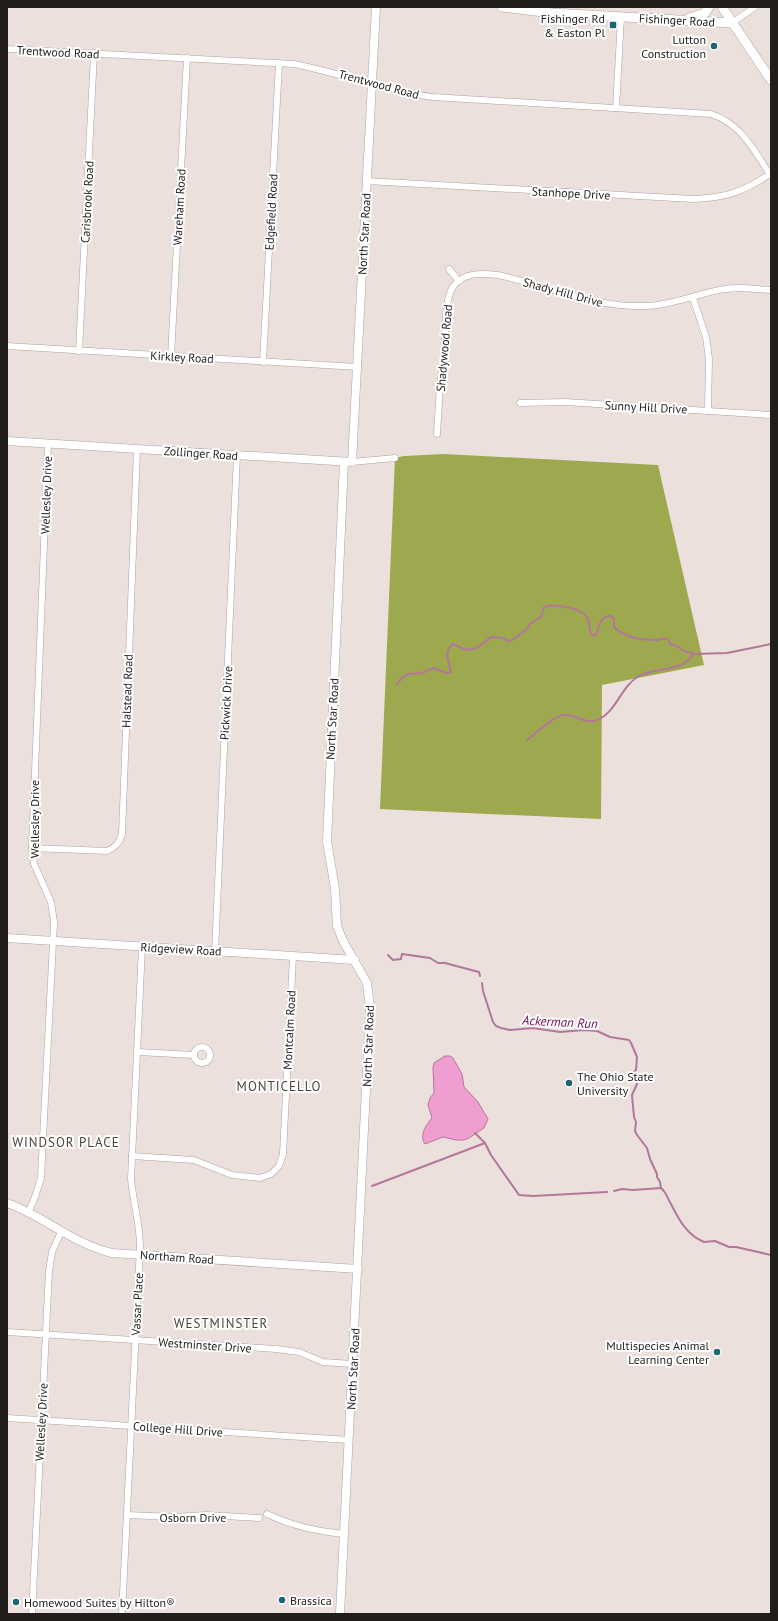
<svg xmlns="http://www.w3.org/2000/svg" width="778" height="1621" font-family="'PT Sans',sans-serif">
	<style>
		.forest { fill: #9ea84e }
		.water { fill: #f09ed0; stroke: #b2779a }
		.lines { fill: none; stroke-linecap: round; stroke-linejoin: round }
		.stream { stroke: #b2779a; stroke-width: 2 }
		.minor-casing { stroke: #ada39e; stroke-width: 7 }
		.tertiary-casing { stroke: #ada39e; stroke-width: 9 }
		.secondary-casing { stroke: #ada39e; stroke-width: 10 }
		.minor { stroke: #fff; stroke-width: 6 }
		.tertiary { stroke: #fff; stroke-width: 8 }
		.secondary { stroke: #fff; stroke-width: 9 }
		.poi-dot { fill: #1d6573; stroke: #fff; stroke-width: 1.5 }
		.labels { text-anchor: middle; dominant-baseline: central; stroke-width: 4; stroke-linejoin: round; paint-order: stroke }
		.poi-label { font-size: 12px; fill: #211d1b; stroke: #fff; text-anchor: end }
		.street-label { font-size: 12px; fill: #211d1b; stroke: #fff }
		.water-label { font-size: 13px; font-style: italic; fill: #6b0a51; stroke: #fff }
		.neighbourhood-label { font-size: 13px; letter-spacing: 1px; fill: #4a423d; stroke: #fff }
	</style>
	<rect width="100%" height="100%" fill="#ebe0db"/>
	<!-- forest -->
	<polygon class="forest" points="444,454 658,465 704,665 602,685 601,819 380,809 395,458 404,456"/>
	<!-- water -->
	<path class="water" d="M445 1056H450L453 1058 462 1074 464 1087 478 1102 488 1119 484 1128 469 1138 464 1140H456L443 1137 425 1144C419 1135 426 1125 432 1118L428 1105 430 1098 434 1093 433 1067 434 1063Z"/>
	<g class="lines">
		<!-- stream -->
		<g class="stream">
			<path d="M397 684 404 676 409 674 422 673 434 668 446 673 451 672C449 662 443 651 453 644L466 650 477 648 491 637 502 638 509 641 514 639 527 629 530 624 541 617 544 607C554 604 583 607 588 619 590 624 589 629 591 634L594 636 596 635C599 627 600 615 611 616L614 619V627C625 638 641 640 656 640 661 640 663 637 668 639L670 644 677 646 684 651 694 654 727 653 771 644"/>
			<path d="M527 740C537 733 554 715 565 715 577 714 585 725 597 720 616 713 621 686 639 676 657 666 680 674 694 654"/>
			<polyline points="388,955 393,960 401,959 402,954 430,958 438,963 445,963 475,971 479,972 480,976"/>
			<path d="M482 983 483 991 493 1022 496 1026 501 1028 510 1030 533 1028 560 1032 584 1030 597 1031 610 1037 629 1040 631 1043 637 1057 636 1070 633 1073V1076L637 1080V1084L632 1095 634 1117 636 1122 635 1131 637 1135 647 1148 650 1159 657 1174V1177L660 1182 661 1188C667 1193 667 1198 671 1204 679 1220 687 1235 704 1242L715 1241 729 1247H736L771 1255"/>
			<polyline points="475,1133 485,1143"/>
			<polyline points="372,1186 485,1143 491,1155 519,1195 533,1196 607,1192"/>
			<polyline points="614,1191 622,1189 633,1190 661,1188"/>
		</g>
		<defs>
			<g id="minor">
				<polyline points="732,23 755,7"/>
				<path d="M7 49 294 64C341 73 386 91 433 97L711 114C741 123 755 152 771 176"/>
				<polyline points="616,108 621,17"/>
				<path d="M367 181 693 199C725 198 743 192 770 174"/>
				<polyline points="449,269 459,281"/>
				<polyline points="693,298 706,337 709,359 708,411"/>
				<polyline points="7,346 357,367"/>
				<polyline points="79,351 94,53"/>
				<polyline points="171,356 187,58"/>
				<polyline points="263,362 279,63"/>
				<polyline points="520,403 565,402 771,415"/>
				<path d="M437 434C438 418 439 401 440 385 441 376 443 366 444 357 446 339 443 302 453 287 463 272 482 273 498 275 548 286 594 308 646 306 672 305 694 295 719 290 736 286 754 289 771 290"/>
				<polyline points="352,462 395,458"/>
				<path d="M32 848 107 851C116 847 119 843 122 834L137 449"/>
				<polyline points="215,952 237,455"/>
				<circle cx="202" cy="1055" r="8"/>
				<polyline points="138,1052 194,1055"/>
				<polyline points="132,1156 194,1160 232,1175 260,1178 271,1174 279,1166 283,1154 293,956"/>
				<polyline points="29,1211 35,1197 41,1178 54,922 51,902 34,864 32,848 48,443"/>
				<polyline points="7,1332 276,1349 299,1352 323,1362 353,1364"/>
				<polyline points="7,1418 349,1440"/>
				<path d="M267 1514C293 1526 315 1531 344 1534"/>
				<polyline points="127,1515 174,1517 206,1515 259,1518"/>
				<polyline points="32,1614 49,1271 52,1252 61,1232"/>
				<path d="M122 1614 140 1247C140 1223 133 1202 131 1179L142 947"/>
			</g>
			<g id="tertiary">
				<polyline points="7,441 352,462 376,7"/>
				<polyline points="7,938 355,960"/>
				<path d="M7 1203C44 1216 73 1244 112 1253L358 1269"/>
				<polyline points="340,1614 370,1008 367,983 343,941 337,926 335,889 327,841 344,462"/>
			</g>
			<g id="secondary">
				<polyline points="502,7 552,13 732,23"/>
				<polyline points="722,7 771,80"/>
				<polyline points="689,18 705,13 709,7"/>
			</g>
		</defs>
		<!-- minor casing -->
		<use href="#minor" class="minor-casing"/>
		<!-- tertiary casing -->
		<use href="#tertiary" class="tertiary-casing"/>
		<!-- secondary casing -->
		<use href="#secondary" class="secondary-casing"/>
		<!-- minor -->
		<use href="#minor" class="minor"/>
		<!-- tertiary -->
		<use href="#tertiary" class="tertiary"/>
		<!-- secondary -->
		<use href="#secondary" class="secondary"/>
	</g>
	<!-- markers -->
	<g class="poi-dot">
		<rect x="609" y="21" width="8" height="8" rx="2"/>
		<circle cx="714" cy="46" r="4"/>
		<circle cx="569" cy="1083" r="4"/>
		<circle cx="717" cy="1352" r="4"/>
		<circle cx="282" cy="1600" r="4"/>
		<circle cx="16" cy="1602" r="4"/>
	</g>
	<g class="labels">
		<!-- poi labels -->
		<g class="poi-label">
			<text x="605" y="18">Fishinger Rd<tspan x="605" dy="14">&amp; Easton Pl</tspan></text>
			<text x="706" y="39">Lutton<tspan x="706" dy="14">Construction</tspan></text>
			<text x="577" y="1076" text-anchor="start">The Ohio State<tspan x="577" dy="14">University</tspan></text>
			<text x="709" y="1345">Multispecies Animal<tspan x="709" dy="14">Learning Center</tspan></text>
			<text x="290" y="1600" text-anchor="start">Brassica</text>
			<text x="24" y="1602" text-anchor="start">Homewood Suites by Hilton®</text>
		</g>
		<!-- street labels -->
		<g class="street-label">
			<text transform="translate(677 20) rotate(3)">Fishinger Road</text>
			<text transform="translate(58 52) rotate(3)">Trentwood Road</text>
			<text transform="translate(379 84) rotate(15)">Trentwood Road</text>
			<text transform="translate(571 193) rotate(3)">Stanhope Drive</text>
			<text transform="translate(87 202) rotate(-87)">Carisbrook Road</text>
			<text transform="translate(179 207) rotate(-87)">Wareham Road</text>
			<text transform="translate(271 212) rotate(-87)">Edgefield Road</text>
			<text transform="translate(364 234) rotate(-87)">North Star Road</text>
			<text transform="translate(563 292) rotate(15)">Shady Hill Drive</text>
			<text transform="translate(444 348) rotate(-85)">Shadywood Road</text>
			<text transform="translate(182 357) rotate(3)">Kirkley Road</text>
			<text transform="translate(646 407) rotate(3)">Sunny Hill Drive</text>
			<text transform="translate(201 453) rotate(4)">Zollinger Road</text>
			<text transform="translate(46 495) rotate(-88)">Wellesley Drive</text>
			<text transform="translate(127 691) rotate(-88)">Halstead Road</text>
			<text transform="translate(226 703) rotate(-87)">Pickwick Drive</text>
			<text transform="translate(332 719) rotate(-87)">North Star Road</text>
			<text transform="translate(34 819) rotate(-90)">Wellesley Drive</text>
			<text transform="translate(181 949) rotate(3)">Ridgeview Road</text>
			<text transform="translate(289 1030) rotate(-87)">Montcalm Road</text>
			<text transform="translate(368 1046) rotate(-88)">North Star Road</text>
			<text transform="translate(177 1257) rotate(4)">Northam Road</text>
			<text transform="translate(137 1304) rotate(-87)">Vassar Place</text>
			<text transform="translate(205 1345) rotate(4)">Westminster Drive</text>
			<text transform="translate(353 1369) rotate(-87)">North Star Road</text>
			<text transform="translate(41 1422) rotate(-87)">Wellesley Drive</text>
			<text transform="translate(178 1429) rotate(4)">College Hill Drive</text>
			<text x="193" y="1517">Osborn Drive</text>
		</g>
		<!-- water labels -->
		<g class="water-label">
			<text transform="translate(560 1022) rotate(3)">Ackerman Run</text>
		</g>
		<!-- neighbourhood labels -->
		<g class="neighbourhood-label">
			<text x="279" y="1086">MONTICELLO</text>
			<text x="66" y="1142">WINDSOR PLACE</text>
			<text x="221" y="1323">WESTMINSTER</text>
		</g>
	</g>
	<!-- border -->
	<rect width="778" height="1621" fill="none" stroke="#211d1b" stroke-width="16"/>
</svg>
